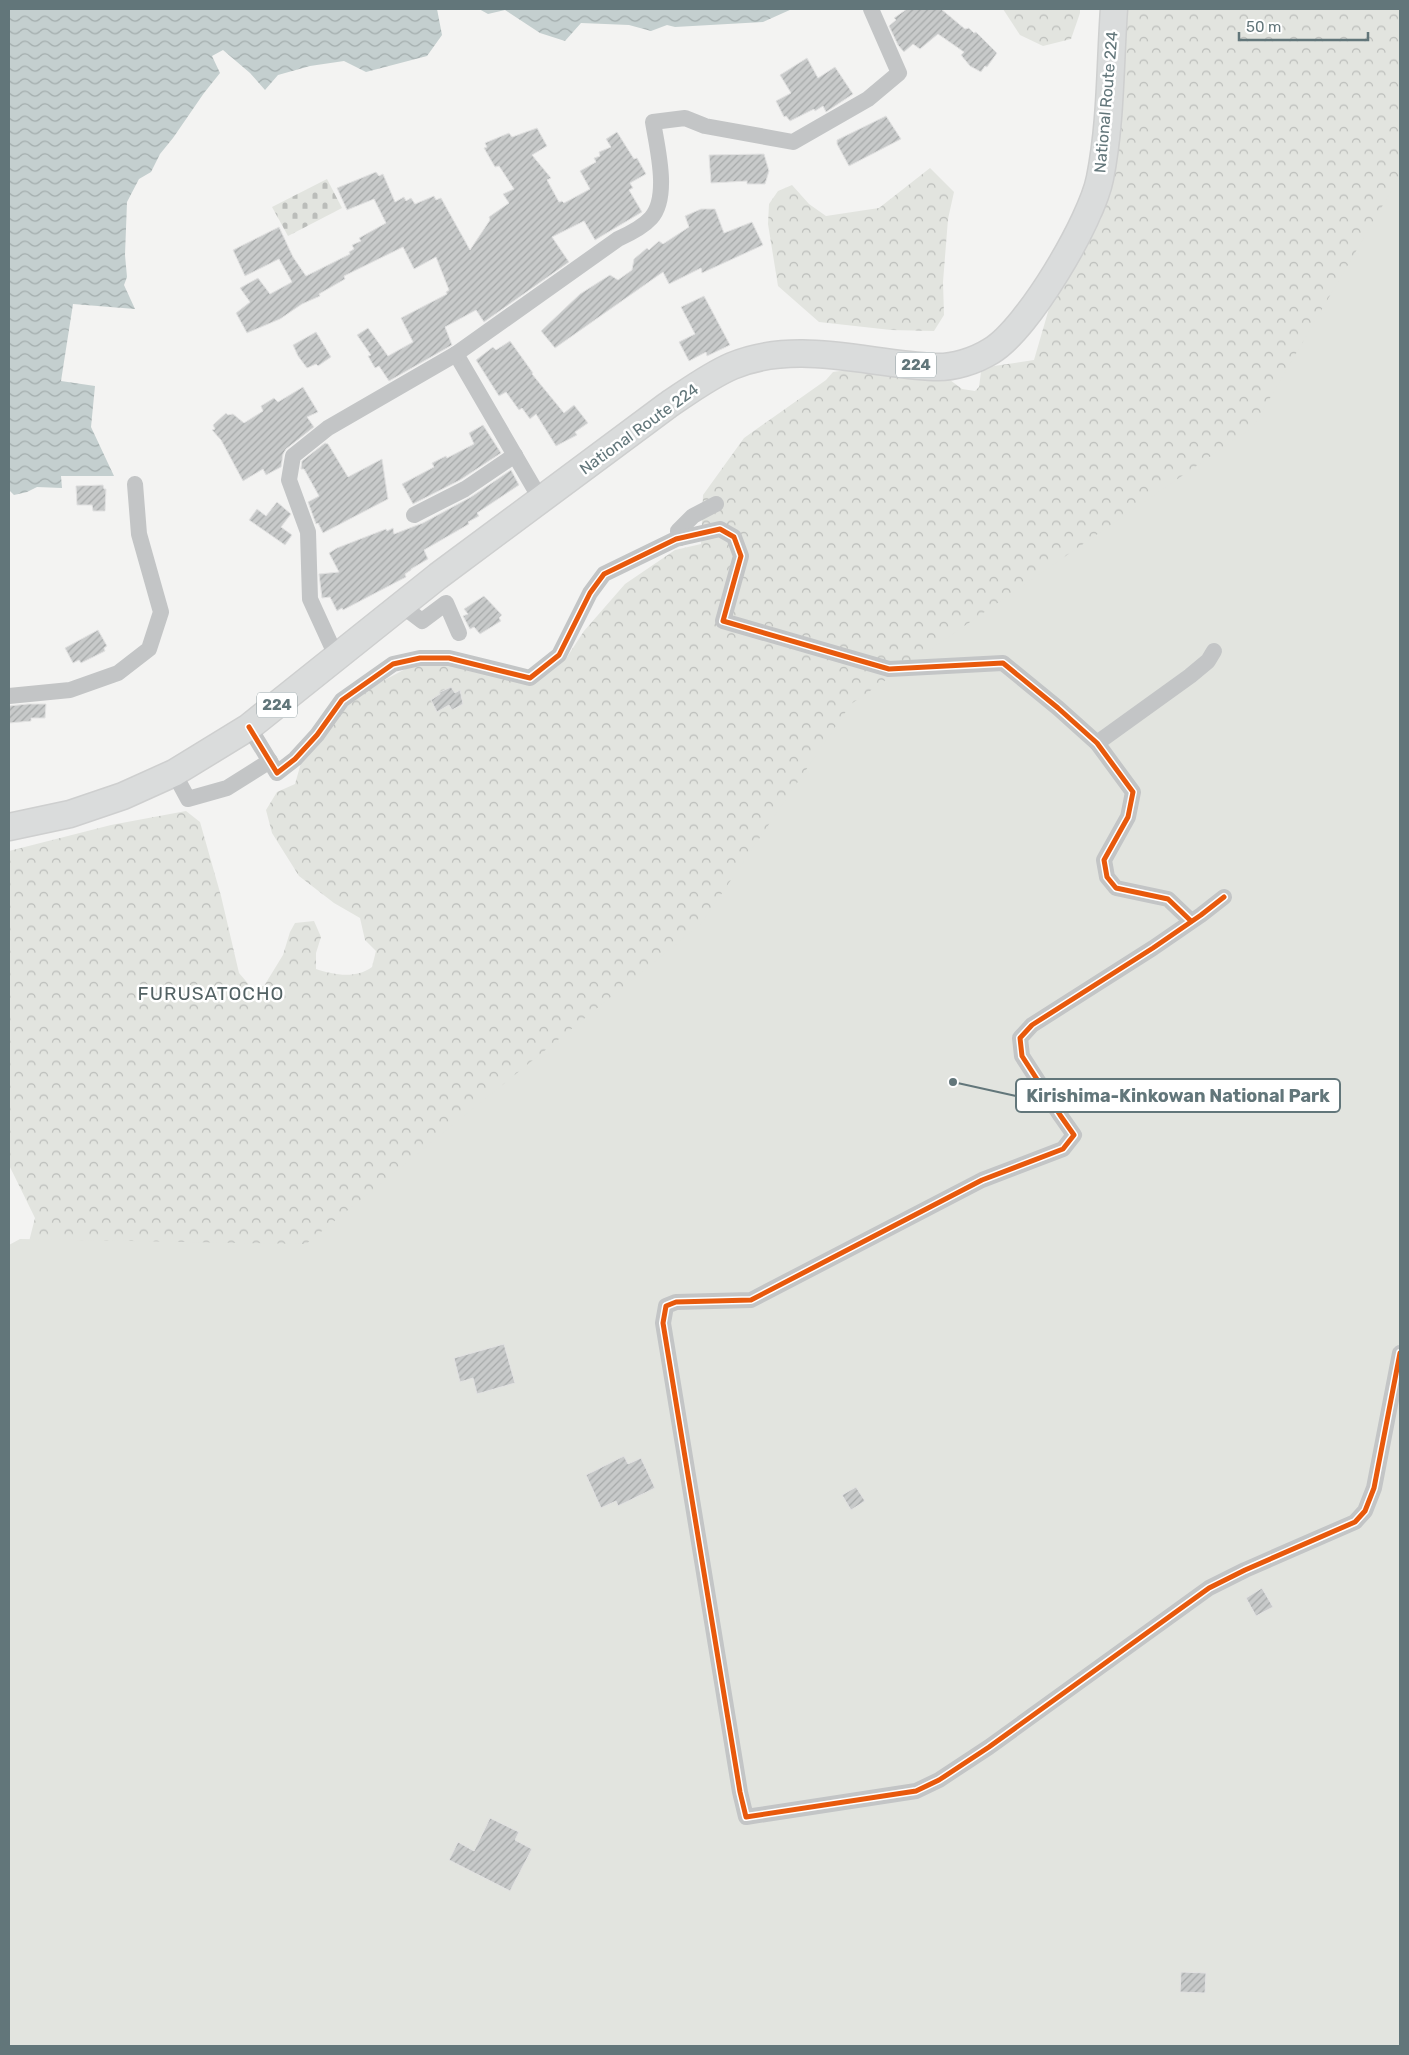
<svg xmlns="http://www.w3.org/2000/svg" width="1409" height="2055" font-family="Rubik,sans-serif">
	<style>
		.forest { fill: url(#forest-crowns) }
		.cemetery { fill: url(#cemetery-stones) }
		.green { fill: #e2e4df }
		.water { fill: url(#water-waves) }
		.building { fill: url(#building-hatch); stroke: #e2e2e2 }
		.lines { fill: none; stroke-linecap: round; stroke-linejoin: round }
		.trunk-casing { stroke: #cecfcf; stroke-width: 29 }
		.minor { stroke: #c3c5c6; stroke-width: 16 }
		.trunk { stroke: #dadcdc; stroke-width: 26 }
		.cycleway-casing { stroke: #fff; stroke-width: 8 }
		.cycleway { stroke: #e8590c; stroke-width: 5 }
		.labels { text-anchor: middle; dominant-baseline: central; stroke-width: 5; stroke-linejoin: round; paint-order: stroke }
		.shield { fill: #fff; stroke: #919fa2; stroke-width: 1 }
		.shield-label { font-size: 15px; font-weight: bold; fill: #62767a }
		.street-label { font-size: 16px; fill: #62767a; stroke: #fff }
		.quarter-label { font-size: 19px; letter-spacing: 1px; fill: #536264; stroke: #fff }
		.leader { fill: none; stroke: #62767a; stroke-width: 2 }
		.callout-dot { fill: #62767a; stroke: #fff; stroke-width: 2 }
		.callout { fill: #fff; stroke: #62767a; stroke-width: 2 }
		.callout-label { font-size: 18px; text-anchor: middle; font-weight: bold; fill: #62767a }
	</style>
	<defs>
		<pattern id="forest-crowns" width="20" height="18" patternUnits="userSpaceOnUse" patternTransform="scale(1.25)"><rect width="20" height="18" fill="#e2e4df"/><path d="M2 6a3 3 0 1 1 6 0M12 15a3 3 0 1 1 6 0" fill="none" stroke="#bbbdba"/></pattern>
		<pattern id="cemetery-stones" width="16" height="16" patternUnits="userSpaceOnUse" patternTransform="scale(1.25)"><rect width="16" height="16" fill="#e2e4df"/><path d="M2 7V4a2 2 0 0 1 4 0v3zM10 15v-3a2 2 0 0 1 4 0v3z" fill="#bbbdba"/></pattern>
		<pattern id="water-waves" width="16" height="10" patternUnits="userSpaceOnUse" patternTransform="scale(1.25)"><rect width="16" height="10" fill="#c4cfcf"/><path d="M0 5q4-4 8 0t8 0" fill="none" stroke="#a3adad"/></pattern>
		<pattern id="building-hatch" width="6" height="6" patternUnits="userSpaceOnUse" patternTransform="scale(1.25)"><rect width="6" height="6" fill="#c8caca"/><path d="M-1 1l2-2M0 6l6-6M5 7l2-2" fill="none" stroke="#a6a9a9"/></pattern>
	</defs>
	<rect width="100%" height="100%" fill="#f3f3f2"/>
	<!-- forest -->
	<g class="forest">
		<polygon points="1003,9 1080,9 1080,13 1071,39 1043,46 1020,35"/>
		<path d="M1126 9H1400V2046H9V1271L23 1265 35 1218 9 1165V851L111 825 186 811 200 822 221 896 239 973 251 987 264 986 283 955 290 932 295 923 314 921 321 937 316 953V969C334 975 356 979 372 967L376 951 365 940 360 918 334 903 299 876 272 833 266 810 277 792 295 784 301 763 349 699 409 667 434 662 520 681 567 657 584 631 625 584 675 550 701 544 703 495 744 438 826 380 833 372 853 369 946 377 962 389 975 391 979 387 981 372 994 366 1034 360 1050 305 1101 219 1117 157Z"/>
		<polygon points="930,168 954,192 948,219 943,282 944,315 934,331 891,330 819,322 778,286 768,224 769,204 778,191 792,185 809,204 826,216 879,208"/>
	</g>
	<!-- cemetery -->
	<polygon class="cemetery" points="327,179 342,208 288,236 272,207"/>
	<!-- green -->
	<polygon class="green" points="1400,176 1400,2046 9,2046 9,1245 20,1239 306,1244 701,924 851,704 1253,427"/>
	<!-- water -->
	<g class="water">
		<polygon points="9,9 437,9 442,35 427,56 366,72 344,61 310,66 278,75 265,90 250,73 223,50 212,56 220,73 204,93 173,138 160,154 151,172 139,179 127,202 125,255 127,277 124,285 135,309 73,304 61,381 95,386 91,427 114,476 61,476 62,488 37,487 27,492 14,495 9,490"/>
		<polygon points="479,9 792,9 763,22 675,27 667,25 651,31 629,25 581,23 565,41 540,33 505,10 488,14"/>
	</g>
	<!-- building -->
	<g class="building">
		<polygon points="907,9 941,9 965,29 969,28 974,33 976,32 997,53 987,67 985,66 981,72 970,66 961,55 964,52 938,34 920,49 913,44 904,52 898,45 889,26 896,20 894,18"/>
		<polygon points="807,58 818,78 835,67 853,94 826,112 823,106 815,111 814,109 790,121 786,116 784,117 776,101 791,93 780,75"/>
		<polygon points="886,116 901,139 849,166 837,144 837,140"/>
		<polygon points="537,128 547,146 532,155 551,178 547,180 559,202 562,201 564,203 590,189 580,171 596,162 594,158 600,156 599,152 611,147 606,139 617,132 634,159 637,158 646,174 630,183 633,188 629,190 642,212 595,240 584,221 552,237 569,262 484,322 476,310 445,327 452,345 389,381 379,366 375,368 368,356 371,355 357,335 368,328 388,356 413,342 401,318 447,294 446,292 449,290 436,257 414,269 403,247 344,276 345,279 319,294 320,296 302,304 280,319 247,333 236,313 250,302 240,288 258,278 270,294 292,282 279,259 245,276 233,250 279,227 293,257 306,276 350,254 349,252 354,249 352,245 361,241 359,238 386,223 374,199 347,210 337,188 376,172 379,176 383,174 395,202 404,197 406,201 411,198 415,204 434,196 436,200 441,198 470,250 490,220 489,217 509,203 503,194 514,189 499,166 495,167 484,148 487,147 485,143 509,133 512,137"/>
		<polygon points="764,154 769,171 765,184 747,184 747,181 711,183 709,155"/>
		<polygon points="701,209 715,209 724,233 752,222 763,245 702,273 701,268 669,284 663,272 555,348 541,331 580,294 610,275 618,280 632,270 634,259 647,248 649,250 659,241 663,244 689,227 685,216"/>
		<polygon points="704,296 730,345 707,356 706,352 689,361 679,342 695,334 681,307"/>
		<polygon points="316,332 331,357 318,366 316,364 307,368 298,356 293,345"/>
		<polygon points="510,341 533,373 532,374 564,413 574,405 588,423 575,432 577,435 556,446 536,414 530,419 522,408 519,410 506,392 499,396 476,360 493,347 496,350"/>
		<polygon points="303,387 318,412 307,417 314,427 286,449 283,454 281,467 266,475 263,469 243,481 221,440 212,430 215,429 213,425 226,413 228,415 233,414 244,423 263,411 261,406 274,398 278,402"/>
		<polygon points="483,425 501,453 460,480 413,504 402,484 434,467 432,463 446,456 447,458 474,444 469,433"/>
		<polygon points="325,443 328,444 348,477 382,459 388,499 323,533 318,523 316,524 308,502 319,496 304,469 301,469 302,461"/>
		<polygon points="511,470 519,485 477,513 479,516 468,522 469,524 424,550 428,559 411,569 411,570 405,574 406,577 343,610 342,608 337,611 330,597 322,598 319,574 339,572 329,553 337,548 386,529 387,531 393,528 394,534 423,523 471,497"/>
		<polygon points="103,485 104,489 106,489 105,511 93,511 92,505 77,505 76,486"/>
		<polygon points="277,502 291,514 281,527 292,535 285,545 249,520 257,509 266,516"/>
		<polygon points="484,596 502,615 499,618 501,621 480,634 474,627 470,629 463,616 468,614 464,609"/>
		<polygon points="98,630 107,646 104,648 105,651 81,663 79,660 73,663 65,648"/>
		<polygon points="451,687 455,693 460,690 463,704 452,710 449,705 437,712 431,700 440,694 440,692"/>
		<polygon points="28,704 46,704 45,718 31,718 31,721 9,723 9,706"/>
		<polygon points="504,1344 515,1383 477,1394 473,1378 460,1382 454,1358"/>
		<polygon points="624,1456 628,1464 641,1458 655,1488 618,1506 616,1501 601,1508 586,1475"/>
		<polygon points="856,1487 865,1501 851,1510 842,1495"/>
		<polygon points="1262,1588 1273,1607 1256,1616 1246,1598"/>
		<polygon points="490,1818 519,1832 515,1840 532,1849 510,1891 449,1860 458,1842 474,1851"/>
		<polygon points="1181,1972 1206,1973 1205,1993 1180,1992"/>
	</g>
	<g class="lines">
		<defs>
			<path id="trunk" d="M9 827 70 814 123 796 174 773 249 727 438 576 668 405C689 391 709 376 732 366 796 339 868 364 934 367 953 368 975 361 991 351 1028 329 1092 220 1100 178 1111 123 1110 65 1114 9"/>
		</defs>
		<!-- trunk casing -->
		<use href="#trunk" class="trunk-casing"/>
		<!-- minor -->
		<g class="minor">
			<polyline points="456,354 541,500"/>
			<polyline points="414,515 465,489 515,455"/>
			<polyline points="680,538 678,531 693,516 716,504"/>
			<polyline points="401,605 422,621 446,603 459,633"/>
			<path d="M337 658 310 599 308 532 289 480 293 456 328 428 456 354 618 239C629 234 643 227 651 218 670 197 657 147 653 122L685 118 705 126 793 142 868 99 899 73 871 9"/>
			<polyline points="9,696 70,690 118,673 149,649 161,612 139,534 135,484"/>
			<polyline points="249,727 277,773 295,759 317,735 342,700 393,664 420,658 449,658 530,678 559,655 590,593 604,574 676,539 720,529 734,537 741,556 723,621 889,669 1003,663 1058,708 1097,743 1133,792 1128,817 1104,860 1107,877 1116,888 1168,899 1191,921"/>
			<polyline points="1097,743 1190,676 1208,661 1214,651"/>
			<polyline points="174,773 188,799 227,788 270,761"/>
			<polyline points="1224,897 1201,915 1153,948 1032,1025 1020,1038 1022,1056 1060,1115 1074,1135 1063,1149 982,1180 751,1300 676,1302 666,1306 663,1323 740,1792 746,1817 916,1791 939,1780 989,1747 1209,1588 1245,1570 1355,1522 1365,1511 1374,1488 1400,1353"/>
		</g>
		<!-- trunk -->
		<use href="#trunk" class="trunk"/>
		<defs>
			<g id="cycleway">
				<polyline points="249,727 277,773 295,759 317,735 342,700 393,664 420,658 449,658 530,678 559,655 590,593 604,574 676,539 720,529 734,537 741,556 723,621 889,669 1003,663 1058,708 1097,743 1133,792 1128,817 1104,860 1107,877 1116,888 1168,899 1191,921"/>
				<polyline points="1224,897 1201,915 1153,948 1032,1025 1020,1038 1022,1056 1060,1115 1074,1135 1063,1149 982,1180 751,1300 676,1302 666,1306 663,1323 740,1792 746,1817 916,1791 939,1780 989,1747 1209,1588 1245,1570 1355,1522 1365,1511 1374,1488 1400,1353"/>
			</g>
		</defs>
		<!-- cycleway casing -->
		<use href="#cycleway" class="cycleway-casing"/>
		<!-- cycleway -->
		<use href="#cycleway" class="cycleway"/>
	</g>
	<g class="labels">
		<!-- shield labels -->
		<g class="shield">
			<rect x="896" y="352.5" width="40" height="25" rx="4"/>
			<rect x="257" y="692.5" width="40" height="25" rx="4"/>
		</g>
		<g class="shield-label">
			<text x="916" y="365">224</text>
			<text x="277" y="705">224</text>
		</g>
		<!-- street labels -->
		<g class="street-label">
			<text transform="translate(1106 102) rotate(-85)">National Route 224</text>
			<text transform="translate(639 429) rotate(-36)">National Route 224</text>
		</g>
		<!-- quarter labels -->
		<g class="quarter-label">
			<text x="211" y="993">FURUSATOCHO</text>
		</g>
	</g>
	<!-- callouts -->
	<path class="leader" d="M953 1082L1016 1096"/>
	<circle class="callout-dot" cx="953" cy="1082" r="5"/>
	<rect class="callout" x="1016" y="1079" width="324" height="33" rx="5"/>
	<g class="callout-label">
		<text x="1178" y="1102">Kirishima-Kinkowan National Park</text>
	</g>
	<!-- border -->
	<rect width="1409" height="2055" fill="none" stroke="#62767a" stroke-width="20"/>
	<!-- scale -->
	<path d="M1239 32v8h129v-8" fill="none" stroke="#62767a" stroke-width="2.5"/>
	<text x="1246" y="32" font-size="15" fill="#62767a" stroke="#ffffff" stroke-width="4" paint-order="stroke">50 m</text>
</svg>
